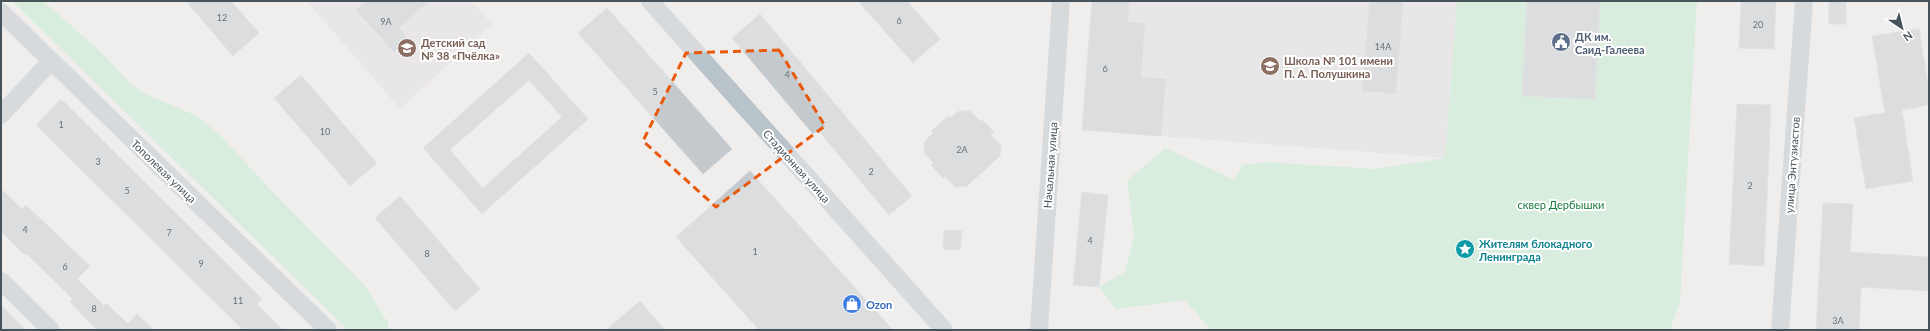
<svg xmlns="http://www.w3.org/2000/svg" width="1930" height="331" font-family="Lato,sans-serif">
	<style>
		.education { fill: #e1dedf }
		.green { fill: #bbedc9 }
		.building { fill: #c4c9cd; stroke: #d1d4d9; fill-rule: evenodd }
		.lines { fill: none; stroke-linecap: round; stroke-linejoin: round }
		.street { stroke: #b9c3ca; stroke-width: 18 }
		.marked { fill: none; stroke: #e8590c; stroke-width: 3; stroke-dasharray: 8 5; stroke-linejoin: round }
		.labels { text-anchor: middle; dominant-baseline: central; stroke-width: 4; stroke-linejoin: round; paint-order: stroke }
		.number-label { font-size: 9px; fill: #667077 }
		.service-label { font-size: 11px; font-weight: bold; fill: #4e5e75; stroke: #fff; text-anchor: start }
		.education-label { font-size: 11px; font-weight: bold; fill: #785e54; stroke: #fff; text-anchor: start }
		.street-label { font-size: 11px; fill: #46535a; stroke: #fff }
		.park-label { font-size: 11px; fill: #18793e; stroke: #fff }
		.culture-label { font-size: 11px; font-weight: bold; fill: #0d838f; stroke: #fff; text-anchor: start }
		.shop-label { font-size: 11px; font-weight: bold; fill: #366cbe; stroke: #fff; text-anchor: start }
	</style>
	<rect width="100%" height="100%" fill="#f0eded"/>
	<!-- education -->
	<g class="education">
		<polygon points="307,1 471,1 492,24 400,109"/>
		<polygon points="1092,1 1457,1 1445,158 1082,130"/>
	</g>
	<!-- green -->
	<g class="green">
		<polygon points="12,1 43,1 101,52 132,85 145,94 197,116 220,135 269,188 366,287 388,323 388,330 348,330"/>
		<polygon points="1457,1 1697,1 1680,302 1670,330 1211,330 1185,300 1116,309 1099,287 1125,272 1134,236 1127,181 1165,148 1235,180 1242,165 1268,162 1375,169 1445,158"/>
	</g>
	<!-- building -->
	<g class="building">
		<polygon points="186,1 231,1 259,33 233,56"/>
		<polygon points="367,1 429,1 399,28 408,39 394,52 356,10"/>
		<polygon points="858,1 907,1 940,39 913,63"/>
		<polygon points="1092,1 1129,1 1128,22 1145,23 1141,77 1166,79 1161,136 1082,130"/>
		<polygon points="1370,1 1403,1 1396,94 1362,91"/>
		<polygon points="1527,1 1600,1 1595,99 1522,96"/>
		<polygon points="1741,1 1776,1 1774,49 1739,48"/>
		<rect x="1829" y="1" width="17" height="23"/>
		<polygon points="607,8 732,149 703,174 578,33"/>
		<polygon points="760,14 912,196 889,215 818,130 813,134 732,38"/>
		<polygon points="1919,29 1929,90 1929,105 1902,110 1913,181 1866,189 1854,118 1885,113 1872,36"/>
		<path d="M529 53 588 119 482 214 423 148ZM529 80 562 117 483 188 450 150Z"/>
		<polygon points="301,75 377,163 350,186 274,98"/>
		<polygon points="61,99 262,299 257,304 283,330 243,330 36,125"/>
		<polygon points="1737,104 1771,105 1764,266 1729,264"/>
		<polygon points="959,111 970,111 980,121 982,120 994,132 991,135 1001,145 1000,156 967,186 955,187 945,176 943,178 931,165 933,163 924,152 925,141 933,133 931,131 948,116 950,118"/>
		<polygon points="750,171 893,330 759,330 676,237"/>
		<polygon points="1,189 22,209 26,205 90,266 77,279 104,306 106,303 128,324 137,314 154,330 97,330 70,302 73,299 26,253 25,255 1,231"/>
		<polygon points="1082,192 1108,195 1099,287 1073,285"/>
		<polygon points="400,196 480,289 455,311 375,218"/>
		<polygon points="1823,203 1853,204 1850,252 1929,257 1929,291 1861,287 1859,330 1816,330"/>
		<polygon points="944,230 962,231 960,250 943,249"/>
		<polygon points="640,301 665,330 606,330"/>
		<polygon points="1,305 26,330 1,330"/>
	</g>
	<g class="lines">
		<!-- street -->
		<g class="street">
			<polyline points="650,1 944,330"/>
			<polyline points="1,12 328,330"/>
			<polyline points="1,115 51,61"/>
			<polyline points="1,281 51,330"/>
			<polyline points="1039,330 1061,1"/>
			<polyline points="1780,330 1804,1"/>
		</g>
	</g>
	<!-- marked area -->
	<path d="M0 0H1930V331H0ZM779 50 825 126 716 207 643 141 686 53Z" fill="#f0eded" fill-opacity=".55" fill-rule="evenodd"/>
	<path class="marked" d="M779 50 825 126 716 207 643 141 686 53Z"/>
	<!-- icons -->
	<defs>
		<symbol id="civic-disc" viewBox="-11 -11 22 22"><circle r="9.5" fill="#5c6f8a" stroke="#fff"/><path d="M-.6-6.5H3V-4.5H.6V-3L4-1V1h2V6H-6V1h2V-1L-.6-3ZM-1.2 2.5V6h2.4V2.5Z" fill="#fff"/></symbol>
		<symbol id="school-disc" viewBox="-11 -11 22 22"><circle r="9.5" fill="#8d6e63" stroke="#fff"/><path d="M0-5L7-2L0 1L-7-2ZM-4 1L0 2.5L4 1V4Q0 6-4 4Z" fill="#fff"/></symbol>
		<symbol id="sight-disc" viewBox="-11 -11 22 22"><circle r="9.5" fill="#0f9aa8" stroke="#fff"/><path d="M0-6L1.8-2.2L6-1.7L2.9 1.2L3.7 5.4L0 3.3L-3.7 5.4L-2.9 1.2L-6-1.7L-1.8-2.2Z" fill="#fff"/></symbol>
		<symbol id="shop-disc" viewBox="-11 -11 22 22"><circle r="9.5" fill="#3f7fe0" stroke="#fff"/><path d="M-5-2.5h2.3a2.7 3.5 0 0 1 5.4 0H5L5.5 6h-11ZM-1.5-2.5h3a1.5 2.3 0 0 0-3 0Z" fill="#fff"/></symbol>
	</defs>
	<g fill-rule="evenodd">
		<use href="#civic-disc" x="1550" y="31" width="22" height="22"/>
		<use href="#school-disc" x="396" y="37" width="22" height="22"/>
		<use href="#school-disc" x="1259" y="55" width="22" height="22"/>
		<use href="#sight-disc" x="1454" y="238" width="22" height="22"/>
		<use href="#shop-disc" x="841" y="293" width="22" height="22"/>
	</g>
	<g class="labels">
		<!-- number labels -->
		<g class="number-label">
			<text x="222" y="17">12</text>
			<text x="899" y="20">6</text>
			<text x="386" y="21">9А</text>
			<text x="1758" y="24">20</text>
			<text x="1383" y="46">14А</text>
			<text x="1105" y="68">6</text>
			<text x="787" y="74">4</text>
			<text x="655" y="91">5</text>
			<text x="61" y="124">1</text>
			<text x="325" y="131">10</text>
			<text x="962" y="149">2А</text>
			<text x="98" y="161">3</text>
			<text x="871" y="171">2</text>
			<text x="1750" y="185">2</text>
			<text x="127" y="190">5</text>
			<text x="25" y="229">4</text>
			<text x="169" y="232">7</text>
			<text x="1090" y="240">4</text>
			<text x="755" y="251">1</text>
			<text x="427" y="253">8</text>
			<text x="201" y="263">9</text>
			<text x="65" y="266">6</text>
			<text x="238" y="300">11</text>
			<text x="94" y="308">8</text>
			<text x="1838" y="320">3А</text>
		</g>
		<!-- service labels -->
		<g class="service-label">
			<text x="1575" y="36">ДК им.<tspan x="1575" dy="13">Саид-Галеева</tspan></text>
		</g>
		<!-- education labels -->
		<g class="education-label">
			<text x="421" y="42">Детский сад<tspan x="421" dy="13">№ 38 «Пчёлка»</tspan></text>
			<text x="1284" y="60">Школа № 101 имени<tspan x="1284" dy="13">П. А. Полушкина</tspan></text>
		</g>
		<!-- street labels -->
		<g class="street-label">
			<text transform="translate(1050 165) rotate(-86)">Начальная улица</text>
			<text transform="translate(1792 165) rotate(-86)">улица Энтузиастов</text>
			<text transform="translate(797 166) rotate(48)">Стадионная улица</text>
			<text transform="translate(164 171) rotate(44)">Тополевая улица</text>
		</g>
		<!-- park labels -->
		<g class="park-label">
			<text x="1561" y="204">сквер Дербышки</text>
		</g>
		<!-- culture labels -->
		<g class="culture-label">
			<text x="1479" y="243">Жителям блокадного<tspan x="1479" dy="13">Ленинграда</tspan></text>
		</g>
		<!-- shop labels -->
		<g class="shop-label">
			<text x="866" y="304">Ozon</text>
		</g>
	</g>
	<!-- border -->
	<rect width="1930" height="331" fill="none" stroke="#46535a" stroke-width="4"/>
	<!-- north arrow -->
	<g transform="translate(1902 28) rotate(145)" stroke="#ffffff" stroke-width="3" paint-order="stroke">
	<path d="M0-3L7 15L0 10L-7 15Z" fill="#46535a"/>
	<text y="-6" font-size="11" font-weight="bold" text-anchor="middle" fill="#46535a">N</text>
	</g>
</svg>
